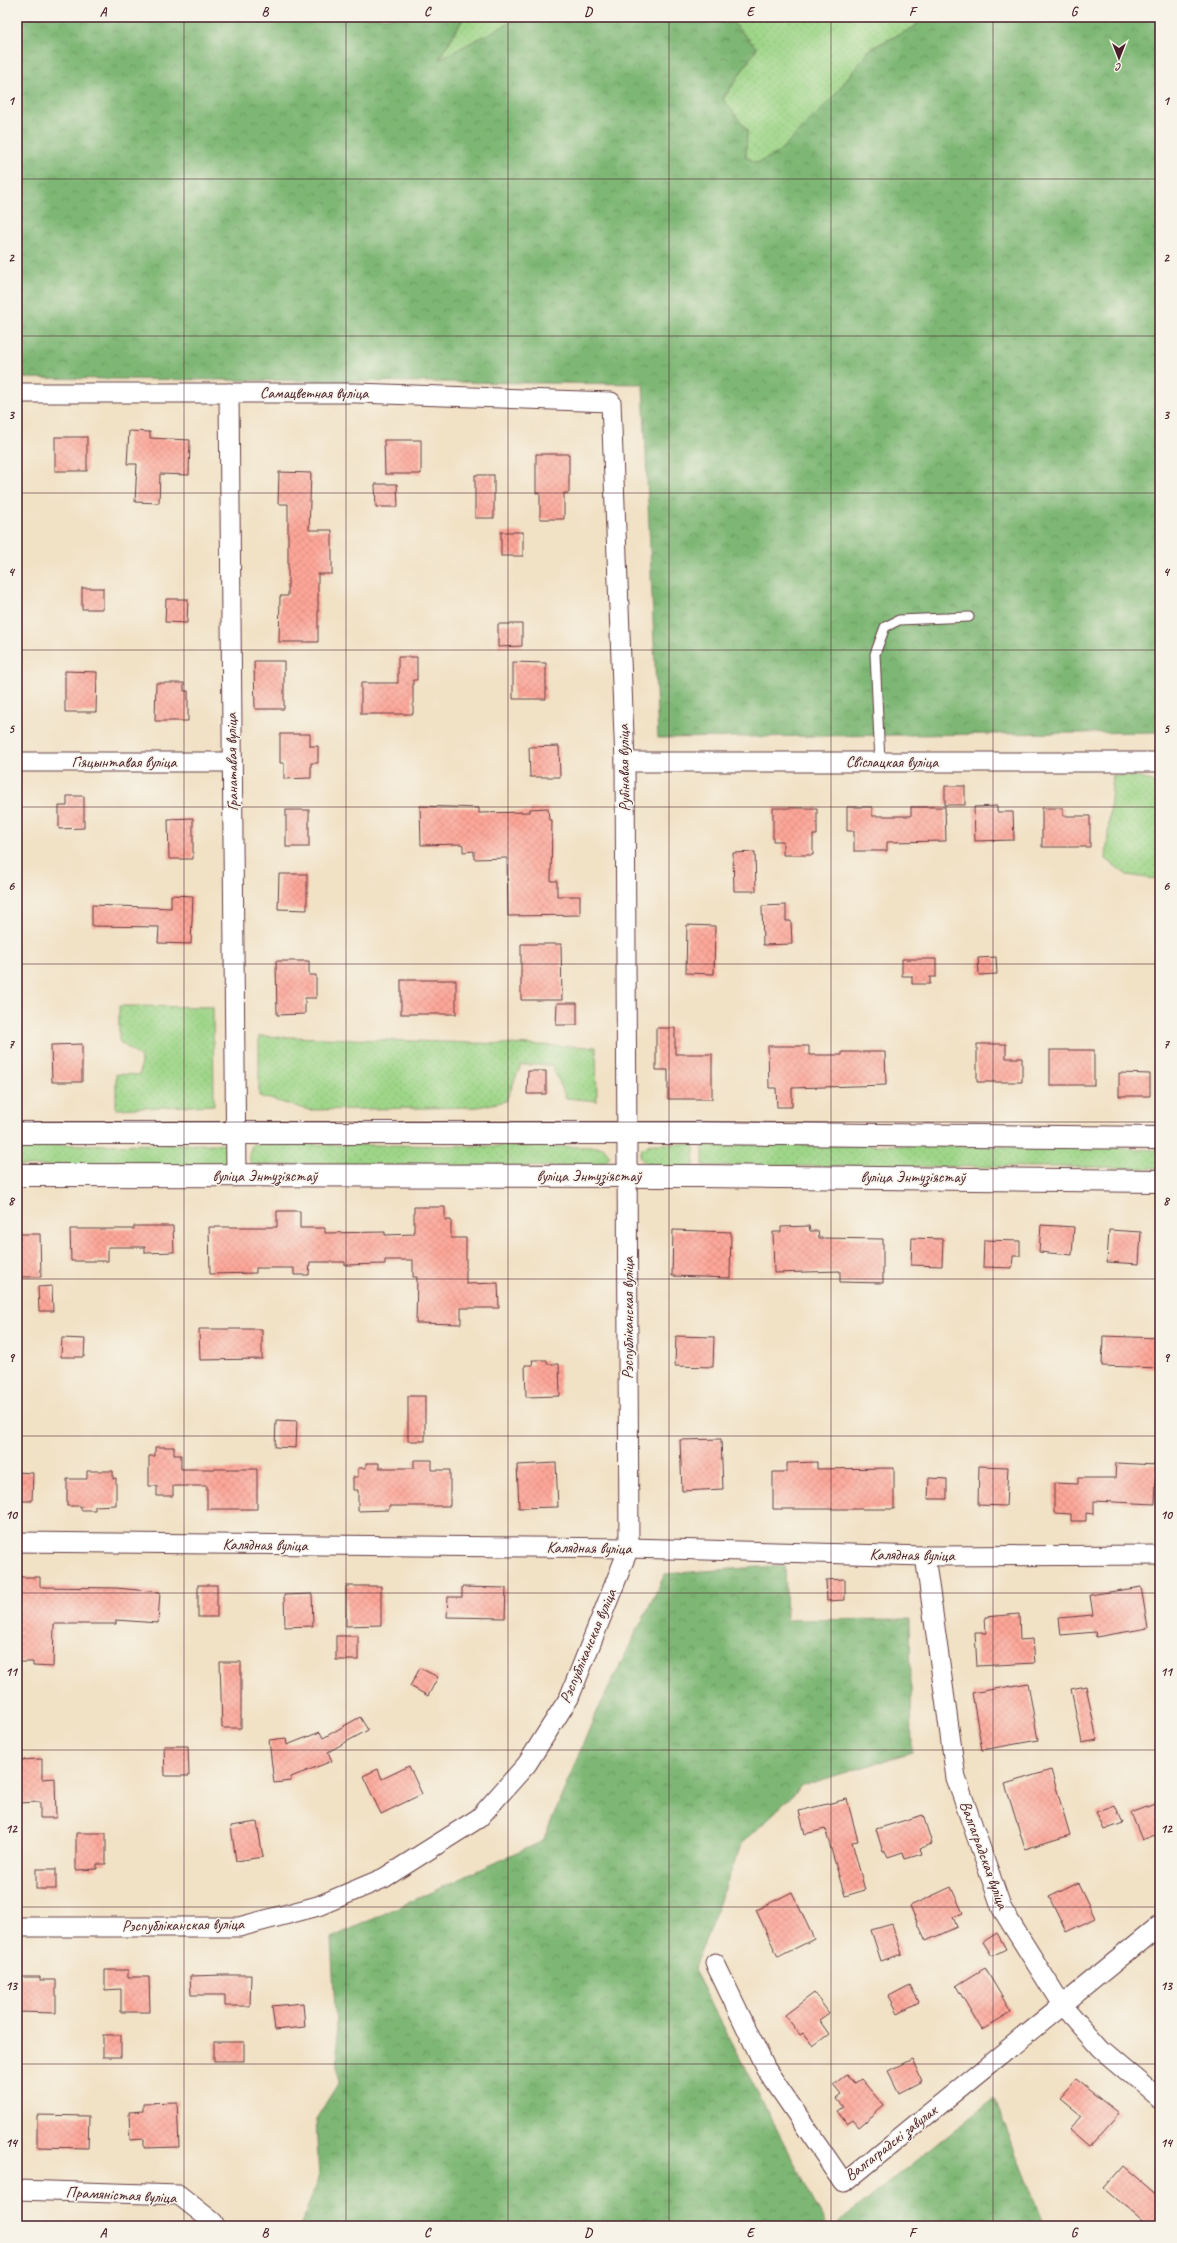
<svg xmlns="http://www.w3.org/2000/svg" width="1177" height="2243" font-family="Caveat,sans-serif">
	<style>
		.grass { fill: url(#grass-dots); stroke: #747a5a }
		.forest { fill: url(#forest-crowns); stroke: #646b50 }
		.building { fill: url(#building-cross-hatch) }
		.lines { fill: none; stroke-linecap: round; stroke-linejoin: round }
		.service-casing { stroke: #633c42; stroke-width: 11 }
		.minor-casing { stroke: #633c42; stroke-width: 21 }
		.tertiary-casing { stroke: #633c42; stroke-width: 24 }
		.service { stroke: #fff; stroke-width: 9 }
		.minor { stroke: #fff; stroke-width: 19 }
		.tertiary { stroke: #fff; stroke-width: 22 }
		.grid { fill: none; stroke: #4a1f2b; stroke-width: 1; stroke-opacity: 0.55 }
		.labels { text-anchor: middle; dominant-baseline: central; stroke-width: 3; stroke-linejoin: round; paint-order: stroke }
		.street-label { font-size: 16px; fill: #4a1f2b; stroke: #f7f3e8 }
		.neatline { fill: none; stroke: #4a1f2b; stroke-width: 1.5 }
		.grid-label { font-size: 13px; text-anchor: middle; font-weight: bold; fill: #4a1f2b }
	</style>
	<defs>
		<pattern id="grass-dots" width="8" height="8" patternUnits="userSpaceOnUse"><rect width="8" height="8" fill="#9ed688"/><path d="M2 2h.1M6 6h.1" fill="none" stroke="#8ab776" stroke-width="1.8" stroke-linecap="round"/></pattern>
		<pattern id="forest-crowns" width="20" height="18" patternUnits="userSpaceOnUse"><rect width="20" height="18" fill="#7eb774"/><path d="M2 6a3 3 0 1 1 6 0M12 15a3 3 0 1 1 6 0" fill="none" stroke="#69945f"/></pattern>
		<pattern id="building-cross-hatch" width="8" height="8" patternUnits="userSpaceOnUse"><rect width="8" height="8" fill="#fda698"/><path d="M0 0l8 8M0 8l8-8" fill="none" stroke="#da8e83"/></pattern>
	</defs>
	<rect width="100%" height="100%" fill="#f7f3e8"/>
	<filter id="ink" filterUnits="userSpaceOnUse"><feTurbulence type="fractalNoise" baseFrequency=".025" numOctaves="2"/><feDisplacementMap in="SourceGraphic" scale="8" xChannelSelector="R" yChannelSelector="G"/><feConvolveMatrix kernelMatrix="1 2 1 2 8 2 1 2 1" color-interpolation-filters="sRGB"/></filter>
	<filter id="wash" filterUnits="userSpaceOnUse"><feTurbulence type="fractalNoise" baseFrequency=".012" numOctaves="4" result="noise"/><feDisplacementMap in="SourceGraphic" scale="16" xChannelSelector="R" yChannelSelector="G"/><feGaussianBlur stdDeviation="0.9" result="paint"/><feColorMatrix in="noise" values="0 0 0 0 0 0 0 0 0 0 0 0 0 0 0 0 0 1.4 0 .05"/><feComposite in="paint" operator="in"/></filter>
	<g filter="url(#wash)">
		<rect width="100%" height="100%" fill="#f1e1c5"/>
		<!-- grass -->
		<g class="grass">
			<polygon points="464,17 521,17 439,60"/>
			<polygon points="727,17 919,17 916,26 870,49 834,96 776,154 757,163 746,157 747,130 723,100 757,48"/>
			<polygon points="1113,775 1136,777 1160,783 1160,872 1154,879 1127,875 1106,859"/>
			<polygon points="119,1006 213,1007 214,1105 116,1109 116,1074 140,1075 141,1058 119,1041"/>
			<polygon points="259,1036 596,1047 597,1101 566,1098 552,1065 521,1065 506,1101 478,1107 309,1110 259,1096"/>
			<polygon points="224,1144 229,1155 223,1166 17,1166 17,1145"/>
			<polygon points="252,1144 603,1147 610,1156 603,1167 251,1165 249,1155"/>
			<path d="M650 1144H694V1167C676 1167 648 1175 640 1156L642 1149Z"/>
			<polygon points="703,1144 1099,1147 1160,1150 1160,1169 1099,1167 703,1166"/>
		</g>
		<!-- forest -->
		<g class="forest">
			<polygon points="17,17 464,17 439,59 521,17 727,17 757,48 723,99 747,130 746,157 757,163 776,154 834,96 870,49 916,26 919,17 1160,17 1160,732 658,738 643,384 17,378"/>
			<polygon points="785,1565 787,1620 910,1619 912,1752 802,1786 741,1845 694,1970 827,2226 300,2226 319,2179 316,2119 339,2082 331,1938 543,1841 593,1720 665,1574"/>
			<polygon points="994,2098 1044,2226 834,2226"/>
		</g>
		<g id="blocks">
			<!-- building -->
			<g class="building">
				<polygon points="129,431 150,432 150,438 190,440 189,475 160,474 159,503 135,502 137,464 127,464"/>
				<rect x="55" y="437" width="32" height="34"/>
				<polygon points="384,440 421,440 421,474 385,474"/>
				<polygon points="536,454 569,454 569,493 564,493 564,519 540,519 540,493 536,493"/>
				<polygon points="279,472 311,473 309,530 332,530 332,574 318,574 318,642 279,642 280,596 288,596 288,504 278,504"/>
				<rect x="475" y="475" width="19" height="43"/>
				<polygon points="375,484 397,484 398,507 376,507"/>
				<rect x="501" y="532" width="22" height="24"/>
				<rect x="82" y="588" width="21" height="21"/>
				<polygon points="166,599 188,599 187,623 165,622"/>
				<polygon points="498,624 522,624 522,646 498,647"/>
				<polygon points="398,657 417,657 417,680 413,680 413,714 361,714 361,683 398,683"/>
				<polygon points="254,661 284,661 284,709 255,709"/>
				<polygon points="513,662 546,663 546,699 513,699"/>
				<polygon points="65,671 97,672 96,712 65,712"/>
				<polygon points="156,683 184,683 184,691 188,691 188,721 155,721"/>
				<polygon points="280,734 310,734 310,746 318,746 318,763 311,763 311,778 284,779 284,763 280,763"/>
				<polygon points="559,746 560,777 530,777 529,747"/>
				<rect x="945" y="786" width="20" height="19"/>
				<polygon points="67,796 84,796 84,828 59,829 59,806 67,806"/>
				<polygon points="420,806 479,808 479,813 530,812 530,809 548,808 549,820 552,820 551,881 557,881 557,896 580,896 580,915 508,916 507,858 474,859 474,851 463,852 463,845 460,844 421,845"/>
				<polygon points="997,806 997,812 1013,812 1014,840 975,841 974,807"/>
				<polygon points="847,807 872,807 872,816 911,816 911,807 945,807 946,841 887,842 887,851 854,851 854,831 847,831"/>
				<polygon points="773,808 817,808 817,835 813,835 813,855 783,855 783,841 773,841"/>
				<polygon points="1042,808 1063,808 1063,816 1090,816 1090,847 1042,847"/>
				<rect x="286" y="810" width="23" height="37"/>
				<polygon points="193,818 193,859 169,859 168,819"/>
				<polygon points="755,852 756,891 734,891 733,853"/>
				<polygon points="279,874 307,874 307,910 278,909"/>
				<polygon points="171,895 193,896 191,944 158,943 159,927 92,926 92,905 171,908"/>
				<polygon points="786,905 786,921 791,921 792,944 763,945 762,906"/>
				<polygon points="687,925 715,926 714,974 686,973"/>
				<polygon points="521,944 561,944 562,1000 521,1000"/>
				<polygon points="996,957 997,974 979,975 978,958"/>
				<polygon points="902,959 936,959 936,977 930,977 930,984 912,984 912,976 902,976"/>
				<polygon points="276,961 309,961 309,975 316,975 316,998 305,998 305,1014 277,1015"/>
				<rect x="401" y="980" width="55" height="34"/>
				<polygon points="557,1003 577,1003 577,1025 556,1025"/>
				<polygon points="656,1028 675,1028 675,1054 712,1054 712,1099 668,1099 668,1070 656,1070"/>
				<polygon points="82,1044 82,1082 52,1082 51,1045"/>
				<polygon points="977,1044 1006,1044 1006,1058 1022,1058 1022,1082 977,1082"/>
				<polygon points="768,1046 809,1046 809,1055 842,1055 842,1052 885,1052 886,1085 792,1088 792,1107 777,1107 776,1088 769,1088"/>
				<rect x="1050" y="1050" width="44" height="35"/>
				<polygon points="528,1071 546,1071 546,1094 527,1094"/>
				<polygon points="1119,1073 1150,1074 1150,1096 1119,1096"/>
				<polygon points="414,1207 445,1207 445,1220 451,1220 451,1238 466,1238 466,1284 498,1283 499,1308 461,1308 461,1324 416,1323 417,1277 413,1277 413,1260 385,1260 385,1264 345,1265 345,1262 310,1262 309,1275 294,1275 294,1268 256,1268 256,1273 210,1274 209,1227 277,1227 277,1211 300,1211 300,1228 325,1228 325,1233 385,1232 385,1235 414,1234"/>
				<polygon points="1041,1225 1074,1227 1072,1255 1039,1252"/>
				<polygon points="134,1226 173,1226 174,1252 145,1253 145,1247 108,1247 108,1261 71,1261 70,1229 134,1229"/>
				<polygon points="809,1226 810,1231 818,1231 819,1238 883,1239 883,1283 840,1282 840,1271 774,1273 773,1232 781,1232 781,1227"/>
				<polygon points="673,1230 731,1232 730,1278 672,1276"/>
				<polygon points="1109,1230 1141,1232 1139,1264 1107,1262"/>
				<polygon points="17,1234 40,1234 41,1277 17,1277"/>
				<polygon points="912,1238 943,1239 942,1266 911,1265"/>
				<polygon points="984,1240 1020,1241 1020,1256 1013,1256 1012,1268 983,1267"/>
				<polygon points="52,1286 53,1311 39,1311 38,1287"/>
				<polygon points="199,1329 262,1329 262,1359 200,1360"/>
				<polygon points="676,1336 714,1337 713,1367 675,1366"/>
				<polygon points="1103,1336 1160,1338 1160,1368 1102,1366"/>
				<polygon points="62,1338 85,1339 84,1357 61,1357"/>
				<polygon points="532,1360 547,1360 547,1364 559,1364 560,1396 526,1397 525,1365 533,1365"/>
				<rect x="408" y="1396" width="17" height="45"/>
				<polygon points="276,1420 297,1421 296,1448 275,1447"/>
				<polygon points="721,1439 723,1489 682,1491 680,1440"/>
				<polygon points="155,1447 174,1447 174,1455 181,1455 181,1469 257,1469 257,1509 207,1509 207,1486 173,1486 173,1496 157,1496 157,1486 149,1486 149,1456 155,1456"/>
				<polygon points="414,1460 432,1460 432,1470 450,1470 450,1506 389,1506 389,1510 358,1511 358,1490 353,1490 353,1477 358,1477 358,1468 366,1468 366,1463 379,1463 379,1468 414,1468"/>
				<polygon points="817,1462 817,1469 894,1468 894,1509 773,1509 773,1472 787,1472 787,1463"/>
				<polygon points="556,1463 558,1507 519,1508 517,1465"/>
				<polygon points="1116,1463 1157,1465 1155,1504 1094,1501 1094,1514 1086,1513 1086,1521 1071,1521 1071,1514 1054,1513 1054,1483 1078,1484 1078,1478 1115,1478"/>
				<polygon points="979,1466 1008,1467 1006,1506 978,1505"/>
				<polygon points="87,1471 113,1471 113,1479 116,1478 116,1505 95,1506 95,1510 81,1510 81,1506 67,1506 67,1479 87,1479"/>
				<polygon points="17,1472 33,1473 32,1501 17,1501"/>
				<polygon points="929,1478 947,1479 947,1499 928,1499"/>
				<polygon points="17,1577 40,1577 40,1587 116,1588 160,1592 158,1623 116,1620 116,1624 54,1624 53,1667 33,1666 33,1662 17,1662"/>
				<polygon points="845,1579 845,1600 827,1601 826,1580"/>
				<rect x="198" y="1585" width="19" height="32"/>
				<polygon points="346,1586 381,1586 381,1625 346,1626"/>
				<polygon points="462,1587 506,1588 505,1618 447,1617 448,1597 462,1597"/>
				<polygon points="1141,1587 1148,1628 1096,1637 1095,1632 1061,1635 1059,1618 1093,1615 1090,1595"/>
				<polygon points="312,1594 313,1626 285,1627 284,1595"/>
				<polygon points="1019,1614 1020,1640 1033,1639 1035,1663 977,1666 975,1633 986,1633 985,1617"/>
				<rect x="336" y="1636" width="22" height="24"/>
				<polygon points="220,1662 241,1662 241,1728 222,1728"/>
				<polygon points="420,1668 438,1677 428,1696 410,1686"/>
				<polygon points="1028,1683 1038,1740 982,1750 972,1693"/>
				<polygon points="1086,1686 1097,1740 1082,1743 1071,1689"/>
				<polygon points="360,1717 368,1730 328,1752 332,1761 291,1777 291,1781 274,1783 269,1740 286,1738 287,1745 320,1732 323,1738"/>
				<polygon points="164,1746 188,1746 189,1776 165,1776"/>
				<polygon points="42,1759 42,1779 55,1778 56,1818 40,1818 40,1802 17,1803 17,1760"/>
				<polygon points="409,1766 422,1794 381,1814 363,1776 378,1769 382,1779"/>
				<polygon points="1051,1770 1070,1835 1025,1849 1005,1784"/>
				<polygon points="847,1799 858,1841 852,1842 865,1890 845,1896 825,1829 805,1834 799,1811"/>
				<polygon points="1160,1802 1160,1833 1142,1840 1131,1813"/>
				<polygon points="1115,1805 1123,1823 1104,1830 1096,1812"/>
				<polygon points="923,1815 932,1844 920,1848 922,1854 905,1859 903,1852 888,1857 885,1851 883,1852 876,1829"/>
				<polygon points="257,1822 263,1857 236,1861 231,1826"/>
				<polygon points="76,1833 106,1833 106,1864 97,1864 97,1869 76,1870"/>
				<rect x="36" y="1869" width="20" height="20"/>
				<polygon points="1078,1883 1095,1918 1066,1932 1049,1897"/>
				<polygon points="951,1887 963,1913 953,1917 957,1927 926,1941 910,1906"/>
				<polygon points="792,1892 814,1939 778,1957 756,1910"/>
				<polygon points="892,1924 902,1954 881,1961 871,1930"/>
				<polygon points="997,1933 1006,1949 992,1956 983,1942"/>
				<polygon points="985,1968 1011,2012 982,2030 956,1986"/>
				<polygon points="105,1970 128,1970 128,1977 149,1977 150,2012 121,2012 121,1989 105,1990"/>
				<polygon points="225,1975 251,1975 250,2006 225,2006 225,1995 191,1995 190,1976"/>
				<polygon points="18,1977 40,1977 40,1980 56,1980 56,2013 17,2012"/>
				<polygon points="910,1985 919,2002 898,2013 889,1996"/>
				<polygon points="814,1993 829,2013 819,2020 829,2034 813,2046 803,2033 800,2035 785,2015"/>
				<polygon points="303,2003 305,2027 275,2030 272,2006"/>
				<rect x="103" y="2035" width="18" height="22"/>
				<rect x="214" y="2042" width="30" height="19"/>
				<polygon points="912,2059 922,2081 899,2093 888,2071"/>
				<polygon points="847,2074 855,2083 861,2079 884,2106 859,2127 853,2120 847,2124 837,2111 843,2107 836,2099 841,2095 833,2085"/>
				<polygon points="1076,2079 1119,2113 1089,2147 1069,2130 1081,2116 1059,2098"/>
				<polygon points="177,2102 179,2147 144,2148 144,2139 130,2140 129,2112 143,2111 143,2103"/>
				<polygon points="37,2115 89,2116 88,2148 37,2147"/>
				<polygon points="1123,2166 1160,2198 1160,2226 1148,2226 1104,2188"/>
			</g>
		</g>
	</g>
	<g filter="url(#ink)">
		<use href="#blocks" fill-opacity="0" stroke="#633c42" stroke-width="1"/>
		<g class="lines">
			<defs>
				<polyline id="service" points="880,762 875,654 885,627 899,620 969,617"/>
				<g id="minor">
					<polyline points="17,393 356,393 611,402 625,762 629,1548 569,1698 527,1764 479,1818 384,1878 318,1906 239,1927 17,1927"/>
					<polyline points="229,393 236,1176"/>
					<polyline points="17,762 232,762"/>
					<polyline points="625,762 1160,762"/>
					<polyline points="17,1542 629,1548 925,1556 1160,1555"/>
					<polyline points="925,1556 956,1778 1002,1909 1062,2005 1101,2049 1160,2099"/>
					<polyline points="715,1963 766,2069 844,2183 1160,1925"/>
					<polyline points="17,2190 179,2195 213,2222 215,2226"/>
				</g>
				<g id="tertiary">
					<polyline points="17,1133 698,1133 1160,1138"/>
					<polyline points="17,1175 698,1176 1160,1181"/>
				</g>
			</defs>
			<!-- service casing -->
			<use href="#service" class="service-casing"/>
			<!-- minor casing -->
			<use href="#minor" class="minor-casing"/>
			<!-- tertiary casing -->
			<use href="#tertiary" class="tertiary-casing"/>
			<!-- service -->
			<use href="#service" class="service"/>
			<!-- minor -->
			<use href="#minor" class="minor"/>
			<!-- tertiary -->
			<use href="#tertiary" class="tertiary"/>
		</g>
	</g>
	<!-- grid -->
	<path class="grid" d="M184 17V2226M346 17V2226M508 17V2226M669 17V2226M831 17V2226M993 17V2226M17 179H1160M17 336H1160M17 493H1160M17 650H1160M17 807H1160M17 964H1160M17 1122H1160M17 1279H1160M17 1436H1160M17 1593H1160M17 1750H1160M17 1907H1160M17 2064H1160"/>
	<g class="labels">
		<!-- street labels -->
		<g class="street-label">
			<text x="314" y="393">Самацветная вуліца</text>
			<text x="124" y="762">Гіяцынтавая вуліца</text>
			<text transform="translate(232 762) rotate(-91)">Гранатавая вуліца</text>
			<text x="892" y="762">Свіслацкая вуліца</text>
			<text transform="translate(624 768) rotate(-91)">Рубінавая вуліца</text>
			<text x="265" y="1176">вуліца Энтузіястаў</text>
			<text x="589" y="1176">вуліца Энтузіястаў</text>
			<text x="913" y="1177">вуліца Энтузіястаў</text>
			<text transform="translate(628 1318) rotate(-90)">Рэспубліканская вуліца</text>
			<text transform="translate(265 1545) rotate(1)">Калядная вуліца</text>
			<text transform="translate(589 1548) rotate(1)">Калядная вуліца</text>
			<text transform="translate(912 1555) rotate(1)">Калядная вуліца</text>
			<text transform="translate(588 1646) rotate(-67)">Рэспубліканская вуліца</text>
			<text transform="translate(984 1855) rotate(70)">Валгаградская вуліца</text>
			<text transform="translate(183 1925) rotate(-1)">Рэспубліканская вуліца</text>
			<text transform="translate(891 2143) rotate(-38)">Валгаградскі завулак</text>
			<text transform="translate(121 2195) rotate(3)">Прамяністая вуліца</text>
		</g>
	</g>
	<!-- margin -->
	<rect width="1177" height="2243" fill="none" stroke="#f7f3e8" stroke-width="44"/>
	<!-- north arrow -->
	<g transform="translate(1119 58) rotate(180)" stroke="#f7f3e8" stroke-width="3" paint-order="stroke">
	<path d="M0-3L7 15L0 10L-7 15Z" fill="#4a1f2b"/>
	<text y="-6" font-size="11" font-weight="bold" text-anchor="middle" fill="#4a1f2b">С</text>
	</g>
	<rect x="22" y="22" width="1133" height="2199" class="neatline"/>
	<g class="grid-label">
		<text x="103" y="16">A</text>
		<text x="265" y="16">B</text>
		<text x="427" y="16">C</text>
		<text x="588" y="16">D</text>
		<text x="750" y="16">E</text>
		<text x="912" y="16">F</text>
		<text x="1074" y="16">G</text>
		<text x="11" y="105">1</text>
		<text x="1166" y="105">1</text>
		<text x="11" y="262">2</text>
		<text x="1166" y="262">2</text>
		<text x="11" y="419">3</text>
		<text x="1166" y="419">3</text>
		<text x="11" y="576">4</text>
		<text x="1166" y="576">4</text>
		<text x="11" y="733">5</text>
		<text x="1166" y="733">5</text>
		<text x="11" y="890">6</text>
		<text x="1166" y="890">6</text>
		<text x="11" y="1048">7</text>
		<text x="1166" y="1048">7</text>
		<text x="11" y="1205">8</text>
		<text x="1166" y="1205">8</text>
		<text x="11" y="1362">9</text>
		<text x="1166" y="1362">9</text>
		<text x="11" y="1519">10</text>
		<text x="1166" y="1519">10</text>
		<text x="11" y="1676">11</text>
		<text x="1166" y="1676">11</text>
		<text x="11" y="1833">12</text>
		<text x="1166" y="1833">12</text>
		<text x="11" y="1990">13</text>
		<text x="1166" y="1990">13</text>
		<text x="11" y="2147">14</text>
		<text x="1166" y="2147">14</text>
		<text x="103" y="2237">A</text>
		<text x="265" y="2237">B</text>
		<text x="427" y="2237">C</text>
		<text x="588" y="2237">D</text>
		<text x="750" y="2237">E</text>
		<text x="912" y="2237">F</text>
		<text x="1074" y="2237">G</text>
	</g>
</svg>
